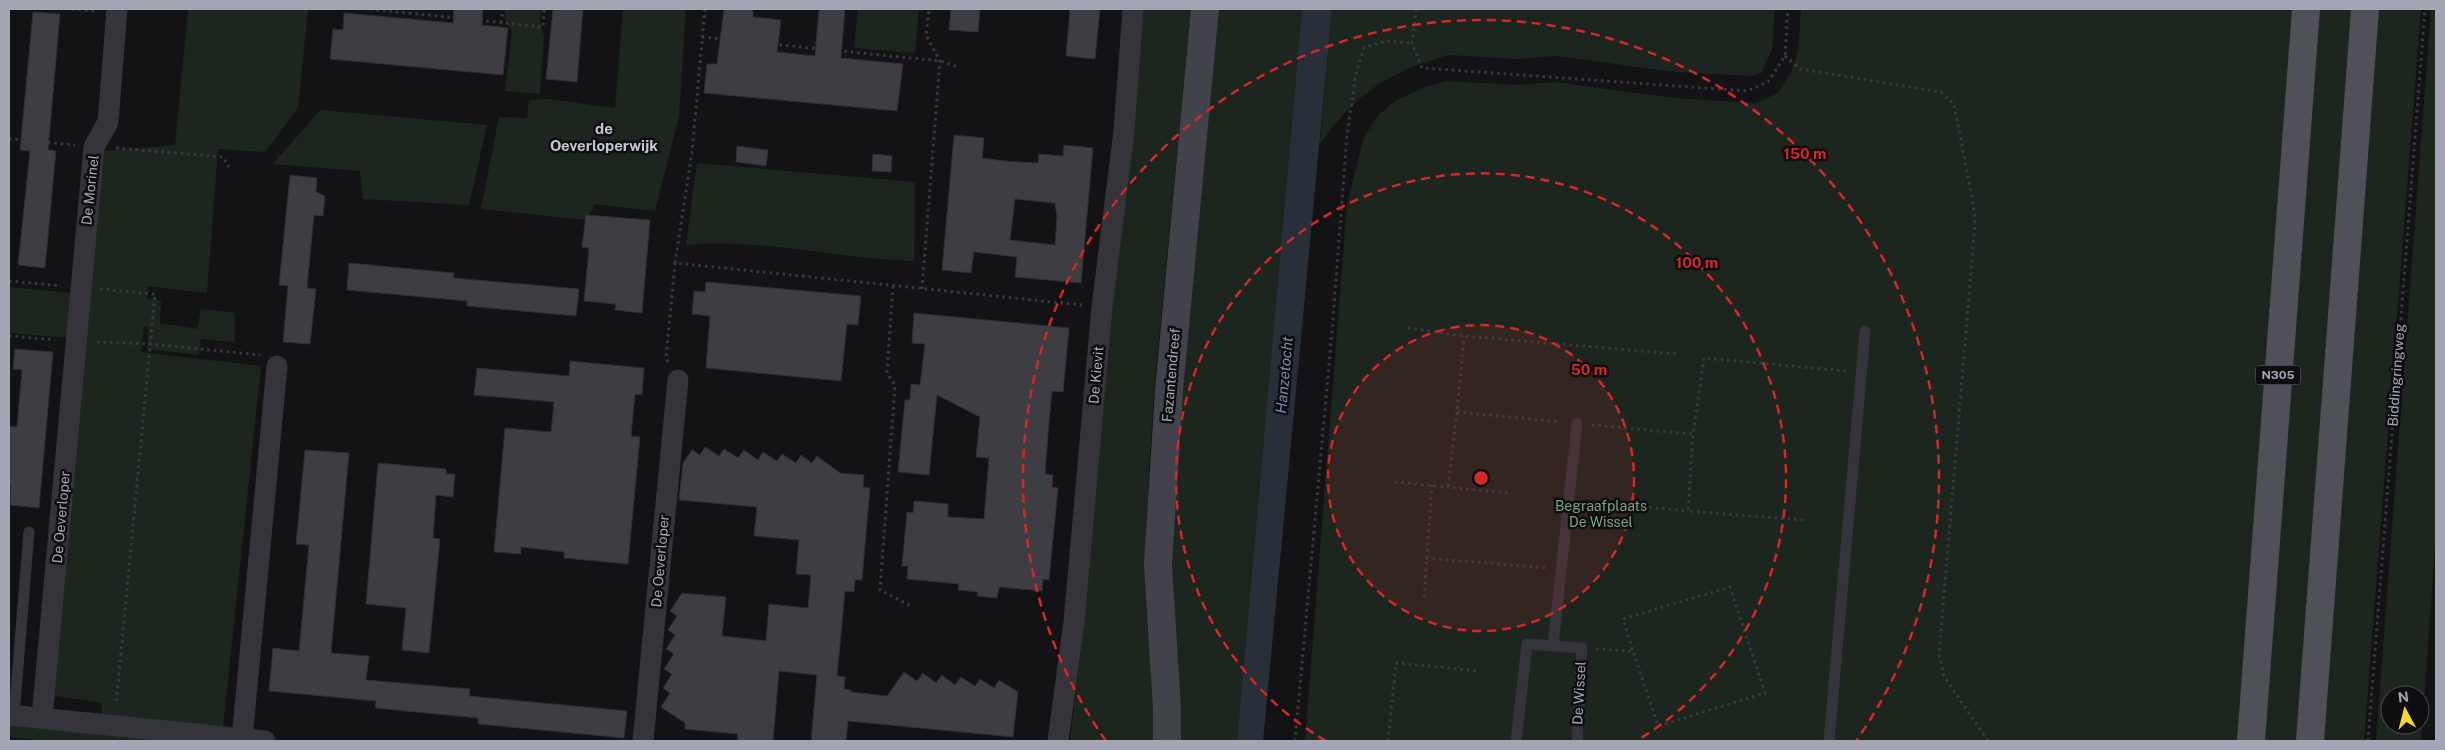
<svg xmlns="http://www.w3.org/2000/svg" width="2445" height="750" font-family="'Public Sans',sans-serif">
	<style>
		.green { fill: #1d251f; fill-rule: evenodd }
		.water { fill: #292f39 }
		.building { fill: #3e3d42; stroke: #2e2d31; fill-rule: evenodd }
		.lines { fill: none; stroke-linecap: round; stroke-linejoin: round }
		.path { stroke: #3a3b41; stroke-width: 3; stroke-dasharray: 2.5 4; stroke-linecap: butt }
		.lane { stroke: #34343a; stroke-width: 11 }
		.street { stroke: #34343a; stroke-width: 21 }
		.secondary { stroke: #42424a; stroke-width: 28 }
		.primary { stroke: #505059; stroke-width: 28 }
		.ring { fill: none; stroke: #d62828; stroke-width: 2.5; stroke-dasharray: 9 6 }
		.labels { text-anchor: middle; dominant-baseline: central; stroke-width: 5; stroke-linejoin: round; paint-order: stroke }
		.shield { fill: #0e0e10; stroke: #777884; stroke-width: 1 }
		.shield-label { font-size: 12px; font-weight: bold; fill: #a4a6b6 }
		.street-label { font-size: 14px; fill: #a4a6b6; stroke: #0e0e10 }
		.park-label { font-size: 14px; fill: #7ba185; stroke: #0e0e10 }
		.neighbourhood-label { font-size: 15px; font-weight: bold; fill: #c5c6d1; stroke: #0e0e10 }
		.water-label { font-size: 15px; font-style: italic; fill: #7a8db1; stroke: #0e0e10 }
		.centre { fill: #d62828; stroke: #0e0e10; stroke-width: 2.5 }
		.ring-label { font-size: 15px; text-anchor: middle; font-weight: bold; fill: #d62828; stroke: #0e0e10; stroke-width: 5; stroke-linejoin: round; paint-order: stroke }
	</style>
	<rect width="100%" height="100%" fill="#131315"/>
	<!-- green -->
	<g class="green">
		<polygon points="183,9 308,9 298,108 265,152 218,149 207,293 148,286 147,299 161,300 160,323 197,329 201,309 235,313 234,342 201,339 199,355 147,349 149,327 144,326 141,352 261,366 223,727 102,716 102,703 49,695 104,151 175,145 188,10"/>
		<polygon points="505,9 541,9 540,21 544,37 540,94 505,91 512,31 505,19"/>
		<polygon points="623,9 686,9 679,116 655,211 595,204 586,220 481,209 499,117 527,118 529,100 547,99 615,108"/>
		<polygon points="858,9 919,9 915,53 854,48"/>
		<polygon points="1136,9 1191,9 1155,379 1149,467 1147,536 1155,741 1070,741 1083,634"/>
		<polygon points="1219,9 1302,9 1237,741 1177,741 1171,552 1179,427"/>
		<polygon points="1332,9 1775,9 1772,50 1761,73 1751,76 1676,72 1555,56 1518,59 1448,55 1409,68 1380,83 1358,100 1334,125 1320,144"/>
		<polygon points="1801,9 2297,9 2240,741 1305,741 1347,203 1364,137 1378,115 1397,100 1425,87 1446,81 1518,85 1555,82 1674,98 1756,103 1778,93 1791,72 1798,52"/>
		<polygon points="2318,9 2351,9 2297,741 2260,741"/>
		<polygon points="2374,9 2421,9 2364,741 2319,741"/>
		<path d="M2431 9H2436V535L2421 741H2376ZM2390 695H2420V725H2390Z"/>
		<polygon points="320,110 487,125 469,205 363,199 360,171 273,164"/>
		<path d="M697 163 915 182 914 261C838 259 762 238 686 245Z"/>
		<polygon points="9,287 72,293 70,338 9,333"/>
		<polygon points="9,721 212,741 42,741 9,737"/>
	</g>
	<!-- water -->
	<polygon class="water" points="1302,9 1332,9 1263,741 1237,741"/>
	<!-- building -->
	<g class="building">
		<polygon points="454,9 483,9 482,25 508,28 503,75 330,59 333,29 343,30 344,13 453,23"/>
		<polygon points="553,9 583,9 577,82 546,79"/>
		<polygon points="724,9 753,9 753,17 781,20 777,52 815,56 819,9 845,9 841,58 903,64 897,111 704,93 707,64 717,64"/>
		<polygon points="951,9 980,9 978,32 949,30"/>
		<polygon points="1070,9 1100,9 1095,59 1066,56"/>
		<polygon points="33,12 60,14 48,150 56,151 45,268 18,265 30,151 20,150"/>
		<path d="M954 135 984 138 982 158 1005 161 1038 163 1039 154 1063 156 1064 145 1093 148 1081 283 1015 277 1017 257 974 252 971 273 942 270ZM1015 199 1055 203 1057 217 1055 245 1010 240Z"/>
		<polygon points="737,146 768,150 766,166 736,162"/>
		<polygon points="873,154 892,156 891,172 872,171"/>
		<polygon points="290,175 317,178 316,192 325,196 323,216 314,215 307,288 316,289 310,344 283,342 288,286 279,285"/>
		<polygon points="586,215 650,220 642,313 615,310 616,304 584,301 589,248 582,247"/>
		<polygon points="349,263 454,273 454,278 579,289 576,316 467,306 467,301 347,290"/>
		<polygon points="706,282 861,296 858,325 847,324 841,381 706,368 710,316 692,314 694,291 705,292"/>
		<polygon points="914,313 1069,328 1063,392 1052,391 1048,434 1045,474 1053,475 1052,487 1058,488 1049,580 1043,579 1042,591 999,587 997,598 977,596 978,592 958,590 959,584 907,579 908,566 902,566 907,512 913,513 914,501 948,504 948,517 984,519 989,458 976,457 980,417 937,395 929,475 898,472 905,400 910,400 911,384 920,385 925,344 912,343"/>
		<polygon points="15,349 53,352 39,508 10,505 11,485 9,484 9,426 17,427 22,370 13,369"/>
		<polygon points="570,361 644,368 642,395 635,394 631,436 640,437 628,564 564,558 564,552 521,547 521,554 494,552 505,428 551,432 554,402 474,395 477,368 569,376"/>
		<polygon points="705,447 719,456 724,449 738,458 744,450 758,460 763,452 777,461 782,454 796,463 801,455 812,463 817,456 840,473 864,475 863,487 870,488 862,580 855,580 854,592 845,591 841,634 837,676 845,677 844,689 851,690 851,692 887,696 904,672 917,681 923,673 936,683 942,675 955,685 961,677 975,686 980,679 994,688 999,680 1018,692 1013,737 848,721 846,741 811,741 817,675 779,671 773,741 737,741 738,734 685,729 685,723 661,707 670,693 663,688 672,674 664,669 674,654 666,649 675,635 668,630 677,616 670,611 682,593 726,597 722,636 732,637 766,641 769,604 808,608 811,575 796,574 799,540 754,536 757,507 679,500 683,463 692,450 700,455"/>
		<polygon points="305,450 349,453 331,653 369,656 366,680 470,689 469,696 627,711 624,738 478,724 478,718 375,708 376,701 269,691 273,648 299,651 309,545 296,544"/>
		<polygon points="378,463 446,469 446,474 455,474 453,497 436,495 433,538 440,539 429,653 402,650 406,608 366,604"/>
	</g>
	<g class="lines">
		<!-- path -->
		<g class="path">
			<polyline points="72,9 96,11"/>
			<polyline points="370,9 543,27 544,9"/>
			<polyline points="1416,9 1412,43 1422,68 1747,91 1768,82 1785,56 1788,9"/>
			<polyline points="501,23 503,9"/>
			<polyline points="702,37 940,61 958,67"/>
			<polyline points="1785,56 1800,69 1941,92 1954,104 1973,203 1975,224 1939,654 1944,676 1988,741"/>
			<polyline points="9,139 75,145"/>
			<polyline points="116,148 223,157 229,167"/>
			<polyline points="675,263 692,152 705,9"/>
			<polyline points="9,281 61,286"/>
			<polyline points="893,286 887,373 895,385 880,590 911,606"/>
			<polyline points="100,289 155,294 116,705"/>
			<polyline points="922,289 940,61 926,35 929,9"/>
			<polyline points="1408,328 1464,336 1678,354"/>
			<polyline points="9,336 55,340"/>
			<polyline points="97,342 151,344 260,355"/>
			<polyline points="668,362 666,358 675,263 1082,305"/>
			<polyline points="1457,412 1561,422"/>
			<polyline points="1592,425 1693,434"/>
			<polyline points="1395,482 1509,493"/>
			<polyline points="1448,486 1457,412 1464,336"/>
			<polyline points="1604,503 1688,511"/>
			<polyline points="1803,520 1688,511 1693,434 1704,358 1846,371"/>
			<polyline points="1426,558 1547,568"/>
			<polyline points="1424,597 1432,485"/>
			<polyline points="1596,649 1633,651 1658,726 1765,693 1730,587 1623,619 1633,651"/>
			<polyline points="1295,741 1332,332 1347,135 1356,73 1364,48 1385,41 1412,43"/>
			<polyline points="1388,741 1396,663 1479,671"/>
			<polyline points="2368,741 2425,9"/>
		</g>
		<!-- lane -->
		<g class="lane">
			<polyline points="1553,646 1577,423"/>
			<polyline points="14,716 29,532"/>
			<polyline points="1516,741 1527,644 1582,648 1577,741"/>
			<polyline points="1829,741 1865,331"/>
		</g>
		<!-- street -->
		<g class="street">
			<polyline points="9,715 265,741"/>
			<polyline points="42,718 94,147 108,122 117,9"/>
			<polyline points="242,739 277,366"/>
			<polyline points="643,741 678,380"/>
			<polyline points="1058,741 1074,622 1102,307 1124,131 1133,9"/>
		</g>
		<!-- secondary -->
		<polyline class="secondary" points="1167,741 1167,709 1158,565 1169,390 1205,9"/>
		<!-- primary -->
		<g class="primary">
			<polyline points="2251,741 2306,9"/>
			<polyline points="2310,741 2365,9"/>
		</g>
	</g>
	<!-- distance rings -->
	<circle cx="1481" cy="478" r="153" fill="#d62828" fill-opacity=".12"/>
	<g class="ring">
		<circle cx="1481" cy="478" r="153"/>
		<path d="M1326 741A305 305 0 1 1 1636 741"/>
		<path d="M1106 741A458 458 0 1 1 1856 741"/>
	</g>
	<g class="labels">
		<!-- shield labels -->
		<rect class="shield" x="2255.5" y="365.5" width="45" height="19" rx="4"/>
		<g class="shield-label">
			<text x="2278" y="375">N305</text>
		</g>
		<!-- street labels -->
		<g class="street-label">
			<text transform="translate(90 190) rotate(-84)">De Morinel</text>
			<text transform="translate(1096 375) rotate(-85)">De Kievit</text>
			<text transform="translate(1171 375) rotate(-85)">Fazantendreef</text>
			<text transform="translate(2396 375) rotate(-86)">Biddingringweg</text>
			<text transform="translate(61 517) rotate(-85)">De Oeverloper</text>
			<text transform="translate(660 561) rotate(-85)">De Oeverloper</text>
			<text transform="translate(1579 693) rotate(-87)">De Wissel</text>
		</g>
		<!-- park labels -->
		<g class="park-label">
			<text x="1601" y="506">Begraafplaats<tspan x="1601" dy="16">De Wissel</tspan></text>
		</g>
		<!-- neighbourhood labels -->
		<g class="neighbourhood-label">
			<text x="604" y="128">de<tspan x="604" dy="17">Oeverloperwijk</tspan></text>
		</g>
		<!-- water labels -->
		<g class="water-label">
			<text transform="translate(1284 375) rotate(-85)">Hanzetocht</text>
		</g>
	</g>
	<circle cx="1481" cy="478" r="8" class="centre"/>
	<g class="ring-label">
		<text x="1805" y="159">150 m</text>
		<text x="1697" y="268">100 m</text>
		<text x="1589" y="375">50 m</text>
	</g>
	<!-- border -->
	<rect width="2445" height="750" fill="none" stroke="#a4a6b6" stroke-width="20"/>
	<!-- north arrow -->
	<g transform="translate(2405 710) rotate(353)"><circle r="24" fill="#0e0e10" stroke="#4a4b52"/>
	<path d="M0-4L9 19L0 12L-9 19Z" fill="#f4d92c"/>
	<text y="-8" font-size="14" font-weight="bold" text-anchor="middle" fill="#a4a6b6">N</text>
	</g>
</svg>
